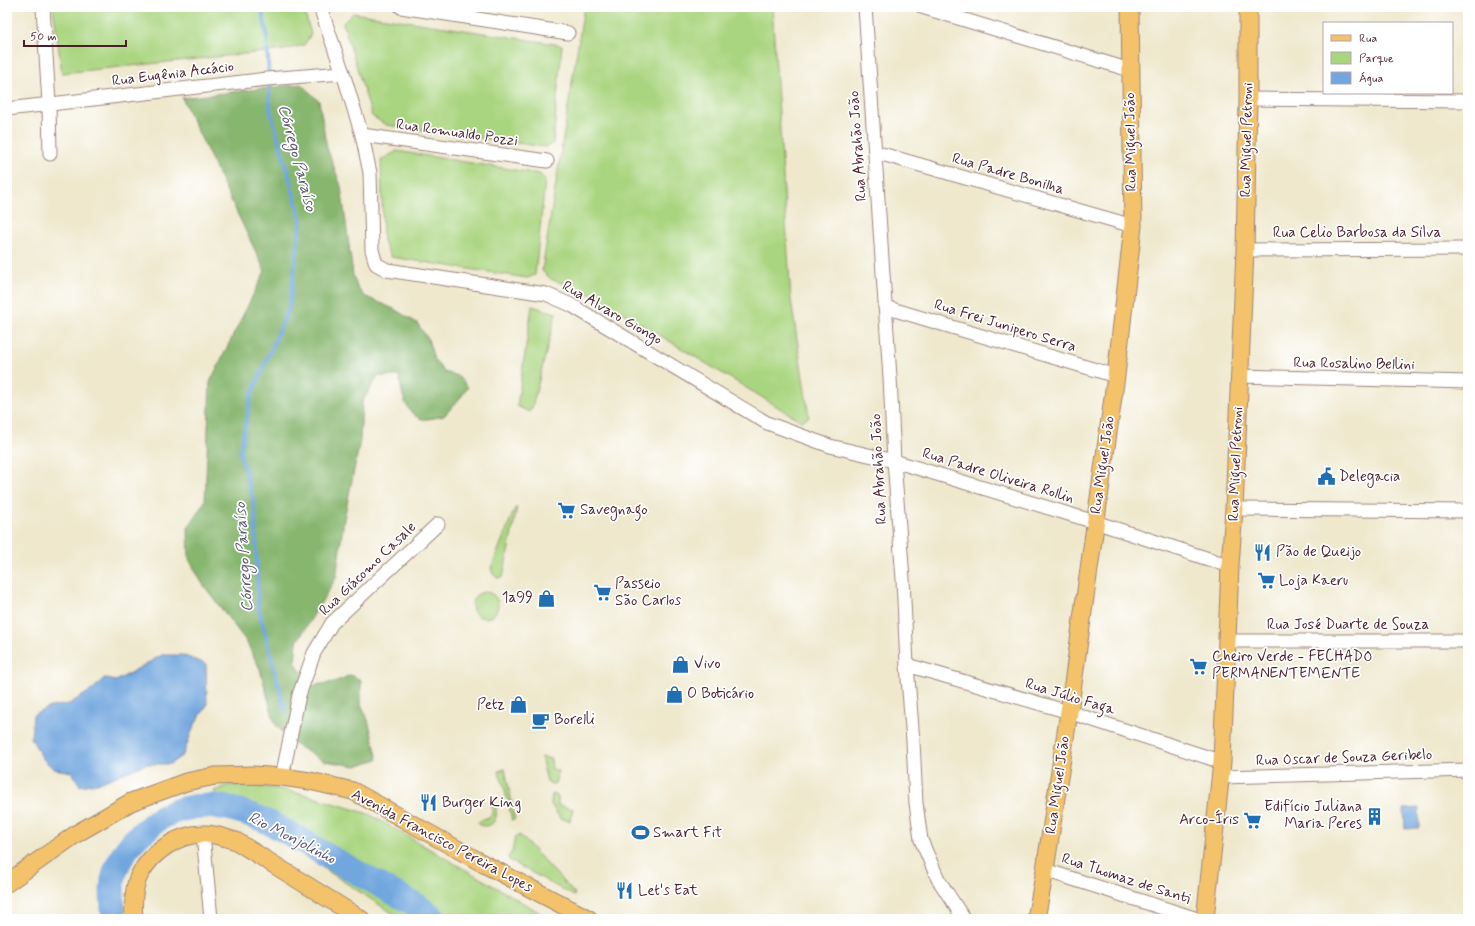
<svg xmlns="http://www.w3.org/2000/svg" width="1475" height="926" font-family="Mynerve,sans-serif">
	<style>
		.green { fill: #aad580; stroke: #7a7a56 }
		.forest { fill: #87b66e; stroke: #686a4c }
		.water { fill: #71a6de; stroke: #5e6284 }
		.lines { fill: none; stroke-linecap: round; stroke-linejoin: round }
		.stream { stroke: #71a6de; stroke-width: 4 }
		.river { stroke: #71a6de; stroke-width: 25 }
		.minor-casing { stroke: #9c847c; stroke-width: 15 }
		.major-casing { stroke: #9c847c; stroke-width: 19 }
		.minor { stroke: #fff; stroke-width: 13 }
		.major { stroke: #f3c26a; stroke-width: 17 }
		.labels { text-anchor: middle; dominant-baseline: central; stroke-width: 3.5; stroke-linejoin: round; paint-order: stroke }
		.street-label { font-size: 15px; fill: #4a1f2b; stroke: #fff }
		.poi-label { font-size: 15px; fill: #4a1f2b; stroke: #fff; text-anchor: start }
		.water-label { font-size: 16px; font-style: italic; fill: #5a5573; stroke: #fff }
	</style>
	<rect width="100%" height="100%" fill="#fff"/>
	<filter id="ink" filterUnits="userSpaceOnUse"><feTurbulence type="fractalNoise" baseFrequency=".025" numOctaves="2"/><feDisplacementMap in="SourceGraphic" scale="8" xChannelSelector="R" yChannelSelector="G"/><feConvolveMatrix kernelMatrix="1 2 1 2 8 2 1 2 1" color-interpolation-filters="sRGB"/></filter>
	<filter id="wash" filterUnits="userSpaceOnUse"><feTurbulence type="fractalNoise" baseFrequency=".012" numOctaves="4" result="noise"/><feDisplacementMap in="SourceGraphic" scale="16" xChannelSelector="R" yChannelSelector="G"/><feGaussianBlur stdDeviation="0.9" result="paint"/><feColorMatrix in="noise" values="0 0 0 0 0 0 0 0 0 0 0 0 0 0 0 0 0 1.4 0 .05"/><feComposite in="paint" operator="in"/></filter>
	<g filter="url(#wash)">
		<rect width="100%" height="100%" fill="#efe8cd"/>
		<!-- green -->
		<g class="green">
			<polygon points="53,7 303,7 311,34 304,45 284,50 62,73"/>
			<polygon points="584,7 772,7 791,300 809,417 801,421 595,296 551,279 542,271"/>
			<polygon points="353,13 562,45 553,143 546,147 386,125 372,116 343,23"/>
			<polygon points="397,151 540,174 545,181 535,275 527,278 391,257 383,241 381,160"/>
			<polygon points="532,306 556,313 532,408 529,412 517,406"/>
			<polygon points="515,508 517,508 503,577 497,578 493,574 491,568"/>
			<circle cx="485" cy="605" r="13"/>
			<polygon points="541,757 551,759 552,769 558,771 555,784 552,784 547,782"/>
			<polygon points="505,769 515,819 512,820 503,783 498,771"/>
			<polygon points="229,785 274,788 306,795 369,814 551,919 401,919 259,826 231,816 214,791"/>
			<polygon points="552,794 558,796 558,805 573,809 570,821 560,818 551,804"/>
			<path d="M491 802H494C500 815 495 830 479 825L478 822C483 818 488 819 492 814Z"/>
			<polygon points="520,835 575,894 574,896 509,860 508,857 512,852 515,837"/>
		</g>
		<!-- forest -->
		<path class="forest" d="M301 84 319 101 327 148 341 186 353 275 357 287 364 296 394 309 417 323 428 339 434 359 444 372 458 376 468 387 461 397 444 416C438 417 428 420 422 419 404 413 402 392 399 376H378L362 402 360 441 344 519 336 578 297 642 295 662 310 686 334 682 351 675 361 680V704L368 720 378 759 356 766 324 761 294 744 275 724 260 669 246 641 202 583 189 559 188 528 205 501 210 382 265 271 182 98Z"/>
		<!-- water -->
		<g class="water">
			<polygon points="162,655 182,655 206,664 207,705 194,726 183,755 170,764 146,764 102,782 80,786 72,772 54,769 43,759 31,738 33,715 50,707 69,704 92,690 104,678 116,681"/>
			<polygon points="1419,808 1419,828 1405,829 1404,809"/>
		</g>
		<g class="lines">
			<!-- stream -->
			<polyline class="stream" points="261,7 267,34 270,109 301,220 289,308 251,396 240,452 255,508 258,606 285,710"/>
			<!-- river -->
			<path class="river" d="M114 919C113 909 112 899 112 889 113 864 129 842 148 828 152 824 157 820 162 817 222 786 277 827 328 856 358 873 388 890 418 906L435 919"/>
		</g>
	</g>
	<g filter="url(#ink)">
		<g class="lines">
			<defs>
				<g id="minor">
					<polyline points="43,7 49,104 50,154"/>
					<polyline points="320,7 343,73 362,135 370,173 372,250 376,264 387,270 546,294 571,305 767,423 830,446 894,461 1095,522 1230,566"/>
					<polyline points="401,7 568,33"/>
					<polyline points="865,7 890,377 894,461 903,579 907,665 913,741 916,803 921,840 938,879 964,919"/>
					<polyline points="922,7 1130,70"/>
					<polyline points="1248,99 1468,101"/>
					<polyline points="7,109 267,79 343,73"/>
					<polyline points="362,135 547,161"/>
					<polyline points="875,152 1133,226"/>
					<polyline points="1245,250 1468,249"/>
					<polyline points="885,307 1116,376"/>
					<polyline points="1239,376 1468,382"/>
					<polyline points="1234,509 1468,511"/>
					<polyline points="1228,641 1468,641"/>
					<polyline points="907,665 1069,712 1222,762"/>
					<polyline points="282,777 299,695 314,653 332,623 438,524"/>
					<polyline points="1221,777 1468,770"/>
					<polyline points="203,834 211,919"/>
					<polyline points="1045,870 1197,919"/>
				</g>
				<g id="major">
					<polyline points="7,883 76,834 131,802 186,782 215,776 254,775 282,777 310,781 353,791 484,864 589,919"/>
					<path d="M134 919C133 905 133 886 140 874 152 852 178 834 203 834 214 833 225 838 236 841L361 919"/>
					<polyline points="1036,919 1045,870 1069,712 1116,376 1133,226 1130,7"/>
					<polyline points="1205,919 1222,762 1230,566 1234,509 1245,250 1248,99 1248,7"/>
				</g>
			</defs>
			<!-- minor casing -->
			<use href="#minor" class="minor-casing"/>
			<!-- major casing -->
			<use href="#major" class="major-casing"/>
			<!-- minor -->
			<use href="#minor" class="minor"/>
			<!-- major -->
			<use href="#major" class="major"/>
		</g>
	</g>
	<!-- icons -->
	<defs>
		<symbol id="civic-bare" viewBox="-9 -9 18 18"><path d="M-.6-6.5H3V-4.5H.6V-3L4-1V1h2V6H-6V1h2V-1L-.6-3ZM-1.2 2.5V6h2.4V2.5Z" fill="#1f6fb2" stroke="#fff" stroke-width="2.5" paint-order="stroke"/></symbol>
		<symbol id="supermarket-bare" viewBox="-9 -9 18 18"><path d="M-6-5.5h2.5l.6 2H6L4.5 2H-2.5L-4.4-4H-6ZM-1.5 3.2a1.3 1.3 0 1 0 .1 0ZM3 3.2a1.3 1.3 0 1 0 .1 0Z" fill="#1f6fb2" stroke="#fff" stroke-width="2.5" paint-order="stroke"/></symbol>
		<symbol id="restaurant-bare" viewBox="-9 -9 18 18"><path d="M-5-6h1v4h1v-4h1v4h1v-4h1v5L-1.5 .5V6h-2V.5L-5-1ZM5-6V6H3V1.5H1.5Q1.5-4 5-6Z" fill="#1f6fb2" stroke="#fff" stroke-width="2.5" paint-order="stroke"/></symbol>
		<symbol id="shop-bare" viewBox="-9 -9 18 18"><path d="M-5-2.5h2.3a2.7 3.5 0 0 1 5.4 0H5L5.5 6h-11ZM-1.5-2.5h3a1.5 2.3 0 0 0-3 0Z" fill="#1f6fb2" stroke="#fff" stroke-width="2.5" paint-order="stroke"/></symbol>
		<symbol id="cafe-bare" viewBox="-9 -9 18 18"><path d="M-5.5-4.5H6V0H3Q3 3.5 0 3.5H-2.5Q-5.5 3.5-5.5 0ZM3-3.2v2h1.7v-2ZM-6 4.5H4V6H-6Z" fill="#1f6fb2" stroke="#fff" stroke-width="2.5" paint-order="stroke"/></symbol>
		<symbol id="building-bare" viewBox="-9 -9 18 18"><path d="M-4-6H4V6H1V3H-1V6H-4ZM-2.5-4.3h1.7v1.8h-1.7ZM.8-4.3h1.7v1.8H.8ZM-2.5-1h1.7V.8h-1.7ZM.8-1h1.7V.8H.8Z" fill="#1f6fb2" stroke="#fff" stroke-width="2.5" paint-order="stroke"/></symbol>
		<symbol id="stadium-bare" viewBox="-9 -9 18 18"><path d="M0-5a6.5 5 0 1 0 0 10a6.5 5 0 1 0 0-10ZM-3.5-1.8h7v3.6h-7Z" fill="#1f6fb2" stroke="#fff" stroke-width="2.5" paint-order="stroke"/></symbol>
	</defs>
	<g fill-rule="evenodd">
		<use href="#civic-bare" x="1314" y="464" width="25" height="25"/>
		<use href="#supermarket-bare" x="554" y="498" width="25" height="25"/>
		<use href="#restaurant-bare" x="1250" y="540" width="25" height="25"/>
		<use href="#supermarket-bare" x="1254" y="568" width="25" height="25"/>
		<use href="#supermarket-bare" x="590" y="580" width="25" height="25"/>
		<use href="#shop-bare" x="534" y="586" width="25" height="25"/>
		<use href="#shop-bare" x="668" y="652" width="25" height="25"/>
		<use href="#supermarket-bare" x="1186" y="654" width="25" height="25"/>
		<use href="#shop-bare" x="662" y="682" width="25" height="25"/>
		<use href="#shop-bare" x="506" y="692" width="25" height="25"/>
		<use href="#cafe-bare" x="528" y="708" width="25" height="25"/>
		<use href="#restaurant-bare" x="416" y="790" width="25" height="25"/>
		<use href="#building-bare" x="1362" y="804" width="25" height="25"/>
		<use href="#supermarket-bare" x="1240" y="808" width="25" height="25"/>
		<use href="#stadium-bare" x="628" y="820" width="25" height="25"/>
		<use href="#restaurant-bare" x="612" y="878" width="25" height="25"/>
	</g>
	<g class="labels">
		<!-- street labels -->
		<g class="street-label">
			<text transform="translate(173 74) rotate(-7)">Rua Eugênia Accácio</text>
			<text transform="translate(457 133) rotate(8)">Rua Romualdo Pozzi</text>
			<text transform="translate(1247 140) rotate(-89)">Rua Miguel Petroni</text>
			<text transform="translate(1131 142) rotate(-91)">Rua Miguel João</text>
			<text transform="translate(858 146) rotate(-94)">Rua Abrahão João</text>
			<text transform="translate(1008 174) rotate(16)">Rua Padre Bonilha</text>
			<text x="1357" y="233">Rua Celio Barbosa da Silva</text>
			<text transform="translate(612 313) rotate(30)">Rua Alvaro Giongo</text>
			<text transform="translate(1005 326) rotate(17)">Rua Frei Junipero Serra</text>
			<text transform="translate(1354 364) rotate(1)">Rua Rosalino Bellini</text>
			<text transform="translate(1236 464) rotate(-88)">Rua Miguel Petroni</text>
			<text transform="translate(1103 465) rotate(-82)">Rua Miguel João</text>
			<text transform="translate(879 469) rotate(-93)">Rua Abrahão João</text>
			<text transform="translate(998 476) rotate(17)">Rua Padre Oliveira Rollin</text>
			<text transform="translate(368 569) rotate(-44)">Rua Giácomo Casale</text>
			<text x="1348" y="625">Rua José Duarte de Souza</text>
			<text transform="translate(1070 697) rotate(17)">Rua Júlio Faga</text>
			<text transform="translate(1344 758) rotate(-2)">Rua Oscar de Souza Geribelo</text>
			<text transform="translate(1058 785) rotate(-82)">Rua Miguel João</text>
			<text transform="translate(442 841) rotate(28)">Avenida Francisco Pereira Lopes</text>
			<text transform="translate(1126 879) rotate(18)">Rua Thomaz de Santi</text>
		</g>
		<!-- poi labels -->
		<g class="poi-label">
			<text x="1339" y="477">Delegacia</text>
			<text x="580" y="510">Savegnago</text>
			<text x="1276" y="552">Pão de Queijo</text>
			<text x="1279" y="581">Loja Kaeru</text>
			<text x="615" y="584">Passeio<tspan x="615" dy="17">São Carlos</tspan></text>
			<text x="533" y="598" text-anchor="end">1a99</text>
			<text x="1212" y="657">Cheiro Verde - FECHADO<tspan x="1212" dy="17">PERMANENTEMENTE</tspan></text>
			<text x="694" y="664">Vivo</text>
			<text x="687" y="694">O Boticário</text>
			<text x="505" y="705" text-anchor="end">Petz</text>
			<text x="554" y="720">Borelli</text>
			<text x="442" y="803">Burger King</text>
			<text x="1362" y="807" text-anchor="end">Edifício Juliana<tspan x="1362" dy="17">Maria Peres</tspan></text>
			<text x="1239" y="820" text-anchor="end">Arco-Íris</text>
			<text x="653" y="833">Smart Fit</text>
			<text x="638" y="891">Let's Eat</text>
		</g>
		<!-- water labels -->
		<g class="water-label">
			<text transform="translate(297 158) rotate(75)">Córrego Paraíso</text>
			<text transform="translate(244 557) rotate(-94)">Córrego Paraíso</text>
			<text transform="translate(292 838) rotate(27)">Rio Monjolinho</text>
		</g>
	</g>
	<!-- margin -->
	<rect width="1475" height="926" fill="none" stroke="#fff" stroke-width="24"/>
	<!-- legend -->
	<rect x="1323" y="22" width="130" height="72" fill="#ffffff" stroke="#b7a5aa"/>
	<rect x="1331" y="35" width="20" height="6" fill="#f3c26a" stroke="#b7a5aa"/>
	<text x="1359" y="42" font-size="12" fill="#4a1f2b">Rua</text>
	<rect x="1331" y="52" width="20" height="12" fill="#aad580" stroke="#b7a5aa"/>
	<text x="1359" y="62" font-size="12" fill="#4a1f2b">Parque</text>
	<rect x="1331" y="72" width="20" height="12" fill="#71a6de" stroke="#b7a5aa"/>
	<text x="1359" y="82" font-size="12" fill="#4a1f2b">Água</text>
	<!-- scale -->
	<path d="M24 40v6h102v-6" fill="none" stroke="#4a1f2b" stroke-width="2"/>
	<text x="30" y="40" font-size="12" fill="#4a1f2b" stroke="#ffffff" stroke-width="3" paint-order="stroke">50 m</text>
</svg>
